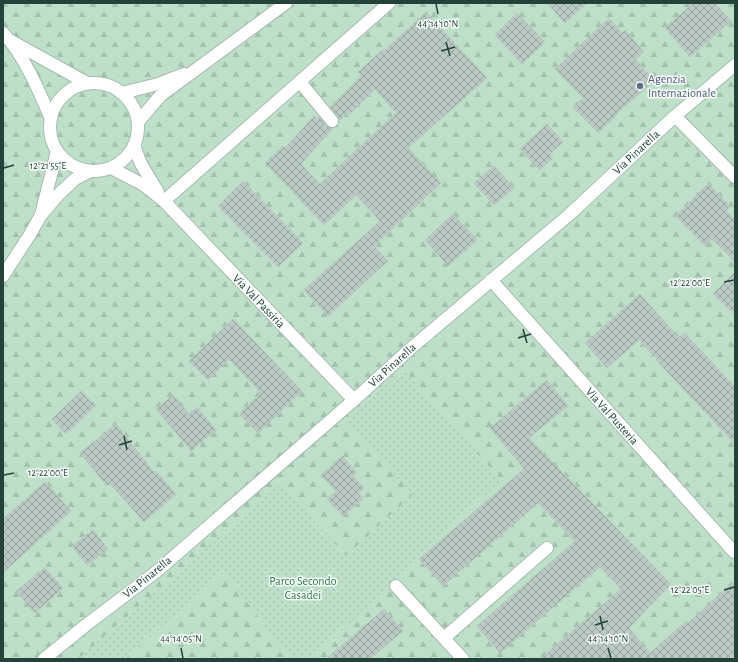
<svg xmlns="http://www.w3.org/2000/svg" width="738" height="662" font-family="'Alegreya Sans',sans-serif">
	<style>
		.forest { fill: url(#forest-firs) }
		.park { fill: url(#park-dots) }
		.building { fill: url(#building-cross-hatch); stroke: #b8c9c2 }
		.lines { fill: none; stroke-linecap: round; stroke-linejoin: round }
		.street-casing { stroke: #a8b8b2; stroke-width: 14 }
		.secondary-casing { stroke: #a4bbb3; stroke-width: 14 }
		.street { stroke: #fff; stroke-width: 12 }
		.secondary { stroke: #fff; stroke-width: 12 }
		.ticks { fill: none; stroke: #24423a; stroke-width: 1.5 }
		.service-dot { fill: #5c6f8a; stroke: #f7fbf9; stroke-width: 1.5 }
		.labels { text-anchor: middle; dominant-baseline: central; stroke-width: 3; stroke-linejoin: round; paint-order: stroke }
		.service-label { font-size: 12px; fill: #4e5e75; stroke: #f7fbf9; text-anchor: start }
		.street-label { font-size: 12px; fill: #24423a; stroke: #f7fbf9 }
		.park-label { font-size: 12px; fill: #2d7a4b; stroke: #f7fbf9 }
		.ticks-label { font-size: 10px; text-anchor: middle; fill: #24423a; stroke: #f7fbf9; stroke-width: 3; stroke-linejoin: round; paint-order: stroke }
	</style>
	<defs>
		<pattern id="forest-firs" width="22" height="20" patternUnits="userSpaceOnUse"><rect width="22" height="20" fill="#bfe0c8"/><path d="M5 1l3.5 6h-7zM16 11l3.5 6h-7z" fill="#a4c1ad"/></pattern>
		<pattern id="park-dots" width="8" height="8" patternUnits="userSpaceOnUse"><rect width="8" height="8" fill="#bfe0c8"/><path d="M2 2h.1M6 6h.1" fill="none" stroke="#a4c1ad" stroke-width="1.8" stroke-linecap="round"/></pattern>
		<pattern id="building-cross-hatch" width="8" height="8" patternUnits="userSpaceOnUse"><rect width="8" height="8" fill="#bbcac4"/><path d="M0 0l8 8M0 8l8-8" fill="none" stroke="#98a6a0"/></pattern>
	</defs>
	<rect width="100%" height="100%" fill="#e6efeb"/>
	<!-- forest -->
	<rect class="forest" x="3" y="3" width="732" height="656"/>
	<!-- park -->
	<polygon class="park" points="404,370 501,480 311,659 297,659 276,640 224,572 124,659 78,659 280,484 346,556 412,495 346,420"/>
	<!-- building -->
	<g class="building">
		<polygon points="547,3 587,3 565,23"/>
		<polygon points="693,3 715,3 731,21 690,57 665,28"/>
		<polygon points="426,12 487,78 408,148 441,183 374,246 388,261 328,316 304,290 380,221 356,195 324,225 265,163 283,146 285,148 314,116 318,119 319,117 326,126 333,128 301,164 320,184 396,113 375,89 348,116 346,114 339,121 338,116 330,107 362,75 358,72 382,50 384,51"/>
		<polygon points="517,13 545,42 522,64 495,35"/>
		<polygon points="609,18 622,33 625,30 644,52 635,59 654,81 616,114 617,115 598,133 573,107 583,98 555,69"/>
		<polygon points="547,124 563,142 550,154 553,158 540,170 520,149"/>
		<polygon points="494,166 514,188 494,205 474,183"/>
		<polygon points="243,181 303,243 278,267 218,206"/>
		<polygon points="708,184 730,206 726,211 735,220 735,262 712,239 705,246 676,216"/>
		<polygon points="453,214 477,240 448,266 425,240"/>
		<polygon points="735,272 735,315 713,294"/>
		<polygon points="640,294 679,338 685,333 735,387 735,444 656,360 657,359 639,340 607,368 585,343"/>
		<polygon points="233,319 302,391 258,433 239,414 261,393 229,359 208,380 189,361"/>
		<polygon points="547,380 568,406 529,438 671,584 629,628 650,653 685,622 687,624 735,581 735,659 540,659 621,589 600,567 500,653 477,626 575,541 538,503 443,586 419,559 524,469 490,428"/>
		<polygon points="81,391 95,406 66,434 52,419"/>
		<polygon points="173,395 189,414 197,407 216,430 191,451 156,409"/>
		<polygon points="116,424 154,472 156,471 176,494 144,522 110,484 107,486 80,453"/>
		<polygon points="342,456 357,473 353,476 364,488 358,493 363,499 343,516 327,499 336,491 321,475"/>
		<polygon points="45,482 71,511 3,573 3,519"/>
		<polygon points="93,530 108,549 87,565 72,546"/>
		<polygon points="45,568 63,588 35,613 16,591"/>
		<polygon points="384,609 403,631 370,659 326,659"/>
	</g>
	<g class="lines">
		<defs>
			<g id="street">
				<polyline points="300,82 332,121"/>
				<polyline points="122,93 158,84 184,74"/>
				<polyline points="675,116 735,177"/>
				<polyline points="138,122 160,96 286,3"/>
				<polyline points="134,145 141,164 158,192"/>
				<polyline points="57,151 41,215 59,194 75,179 91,171"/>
				<polyline points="111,168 144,185 164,201 354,400"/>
				<polyline points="164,201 389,3"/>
				<polyline points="3,276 29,236 41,215"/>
				<polyline points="491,280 734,552"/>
				<polyline points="396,586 463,659"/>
				<polyline points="444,638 547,548"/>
			</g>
			<g id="secondary">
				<path d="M3 33C23 53 40 93 51 119"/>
				<polyline points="11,41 87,83"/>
				<circle cx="94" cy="127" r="44"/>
				<polyline points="44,659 86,625 156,572 354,400 410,349 570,214 675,116 735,65"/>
			</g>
		</defs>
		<!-- street casing -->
		<use href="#street" class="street-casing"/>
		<!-- secondary casing -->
		<use href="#secondary" class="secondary-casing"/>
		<!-- street -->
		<use href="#street" class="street"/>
		<!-- secondary -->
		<use href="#secondary" class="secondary"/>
	</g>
	<!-- ticks -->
	<path class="ticks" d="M436 4 438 14M446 42 450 56M441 51 455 47M4 168 14 165M724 282 734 280M523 329 527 343M518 338 531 334M124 436 127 450M119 445 132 441M4 475 14 473M724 590 734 587M600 616 603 630M595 625 608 621M181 648 183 658M608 648 611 658"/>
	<!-- markers -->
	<circle class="service-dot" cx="640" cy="86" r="4"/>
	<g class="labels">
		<!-- service labels -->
		<g class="service-label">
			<text x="648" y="79">Agenzia<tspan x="648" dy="14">Internazionale</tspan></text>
		</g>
		<!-- street labels -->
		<g class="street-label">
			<text transform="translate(636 152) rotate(-43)">Via Pinarella</text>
			<text transform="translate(259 301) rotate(46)">Via Val Passiria</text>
			<text transform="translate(392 365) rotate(-42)">Via Pinarella</text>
			<text transform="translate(612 416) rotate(48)">Via Val Pusteria</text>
			<text transform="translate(147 577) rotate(-39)">Via Pinarella</text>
		</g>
		<!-- park labels -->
		<g class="park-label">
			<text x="303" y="581">Parco Secondo<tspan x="303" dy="14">Casadei</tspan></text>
		</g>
	</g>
	<g class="ticks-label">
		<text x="438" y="27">44°14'10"N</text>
		<text x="48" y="169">12°21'55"E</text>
		<text x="690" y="286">12°22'00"E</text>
		<text x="48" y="476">12°22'00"E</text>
		<text x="690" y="593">12°22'05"E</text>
		<text x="181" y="642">44°14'05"N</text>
		<text x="608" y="642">44°14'10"N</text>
	</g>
	<!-- border -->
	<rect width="738" height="662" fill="none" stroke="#24423a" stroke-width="8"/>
</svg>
